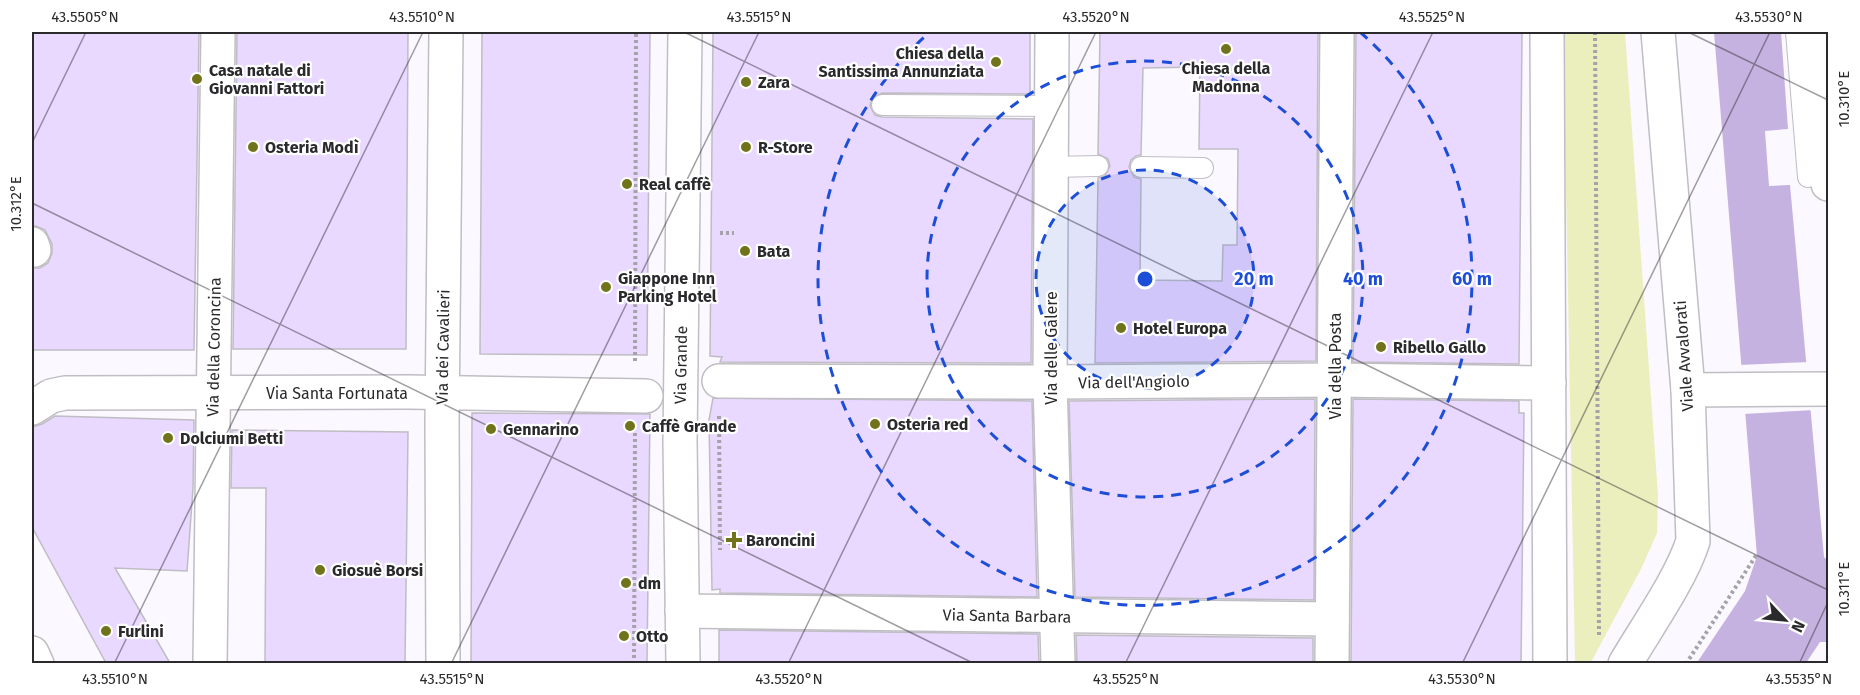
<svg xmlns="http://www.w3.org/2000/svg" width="1860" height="695" font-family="'Fira Sans',sans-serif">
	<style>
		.green { fill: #ebefbd }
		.water { fill: #c6b2e0 }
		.pier { fill: #fbf8ff }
		.building { fill: #e9d8ff; stroke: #bfbdc3; stroke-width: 1.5; fill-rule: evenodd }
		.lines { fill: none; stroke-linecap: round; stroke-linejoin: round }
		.lane-casing { stroke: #c0bdc4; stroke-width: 22 }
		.street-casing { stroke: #c0bdc4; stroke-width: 36 }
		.secondary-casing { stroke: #c0bdc4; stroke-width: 36 }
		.path { stroke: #a5a2a8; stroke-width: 4; stroke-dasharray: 3 3; stroke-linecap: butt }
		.lane { stroke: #fff; stroke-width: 20 }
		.street { stroke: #fff; stroke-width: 33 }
		.secondary { stroke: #fff; stroke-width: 33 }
		.ticks { fill: none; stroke: #2a292c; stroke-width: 1.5; stroke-opacity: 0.45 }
		.ring { fill: none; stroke: #1d4ed8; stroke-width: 3; stroke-dasharray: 10 8 }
		.poi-dot { fill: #707319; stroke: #fff; stroke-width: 2 }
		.labels { text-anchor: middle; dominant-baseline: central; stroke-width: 4.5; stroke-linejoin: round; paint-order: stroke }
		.poi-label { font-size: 16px; font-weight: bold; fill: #2a292c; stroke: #fff; text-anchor: start }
		.street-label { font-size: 16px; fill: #2a292c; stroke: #fff }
		.centre { fill: #1d4ed8; stroke: #fff; stroke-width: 3 }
		.ring-label { font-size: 18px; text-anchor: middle; font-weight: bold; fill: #1d4ed8; stroke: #fff; stroke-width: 4.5; stroke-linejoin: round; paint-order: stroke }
		.neatline { fill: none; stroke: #2a292c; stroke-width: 2 }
		.ticks-label { font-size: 15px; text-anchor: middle; fill: #2a292c }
	</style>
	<rect width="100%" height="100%" fill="#fbf8ff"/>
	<!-- green -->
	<polygon class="green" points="1563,32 1625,32 1658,495 1657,533 1642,567 1590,664 1575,663"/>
	<!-- water -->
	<polygon class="water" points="1714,32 1781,32 1788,129 1765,131 1769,186 1790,185 1824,557 1828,561 1828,642 1820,642 1806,663 1696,664 1745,591 1757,556"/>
	<!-- pier -->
	<polygon class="pier" points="1809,362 1814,410 1743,414 1739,365"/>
	<!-- building -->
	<g class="building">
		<polygon points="32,32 199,32 194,350 32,350 32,268 40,268 48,263 52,253 52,244 45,230 36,226 32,226"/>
		<polygon points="237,32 408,32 406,349 233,349"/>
		<polygon points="482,32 650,32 647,355 480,354"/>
		<polygon points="713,32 1030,32 1030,94 882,93 872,98 870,106 875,115 882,117 1033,119 1031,363 720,362 722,357 710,356"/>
		<path d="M1100 32H1318L1316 361 1095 363 1098 178 1105 176 1110 166 1108 159 1098 154ZM1200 67 1199 149H1238L1237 245H1223L1222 281 1140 280 1141 179 1134 177 1129 167 1131 160 1136 156 1141 155 1143 68Z"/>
		<polygon points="1356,32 1522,32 1519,364 1353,362"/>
		<polygon points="713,398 1032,401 1037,597 720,593 720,589 712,590 709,420"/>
		<polygon points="1315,399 1314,600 1075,597 1069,401"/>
		<polygon points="1353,399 1519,401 1519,413 1524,413 1521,663 1351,663"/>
		<polygon points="472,413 650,414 647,663 471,663"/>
		<polygon points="55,416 194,420 193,488 187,571 115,568 170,663 106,663 32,527 32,427 42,424"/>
		<polygon points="232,430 408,432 405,663 265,663 266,488 231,488"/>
		<polygon points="719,630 1038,634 1039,663 719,663"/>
		<polygon points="1076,635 1313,638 1313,663 1077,663"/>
	</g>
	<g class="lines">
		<defs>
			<g id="lane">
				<polyline points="1796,32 1808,177"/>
				<polyline points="882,105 1052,106"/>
				<polyline points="1052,167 1098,166"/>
				<polyline points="1141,167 1203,168"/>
			</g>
			<g id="street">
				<polyline points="1052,32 1050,382 1058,664"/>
				<polyline points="1547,32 1550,664"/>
				<polyline points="1816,32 1828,184"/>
				<polyline points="32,244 34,250"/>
				<polyline points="719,381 1050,382 1335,380 1549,383"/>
				<polyline points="1688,390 1828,389"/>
				<polyline points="32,408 51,396 65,393 409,392 646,396"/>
				<polyline points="682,611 1332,619"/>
				<polyline points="32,653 37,664"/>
				<polyline points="210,664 218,32"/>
				<polyline points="443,664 442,423 446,32"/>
				<polyline points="1332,664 1337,32"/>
			</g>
			<g id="secondary">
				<polyline points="683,664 680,441 685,32"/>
				<path d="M1625 664C1646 628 1681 579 1693 541L1688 390 1658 32"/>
			</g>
		</defs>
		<!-- lane casing -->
		<use href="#lane" class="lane-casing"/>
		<!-- street casing -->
		<use href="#street" class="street-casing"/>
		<!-- secondary casing -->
		<use href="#secondary" class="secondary-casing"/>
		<!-- path -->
		<g class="path">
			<polyline points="1595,32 1599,636"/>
			<polyline points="720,233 734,233"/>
			<polyline points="635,361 636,32"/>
			<polyline points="719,416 720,550"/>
			<polyline points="634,664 635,431"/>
			<polyline points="1686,664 1757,554"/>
		</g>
		<!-- lane -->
		<use href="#lane" class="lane"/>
		<!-- street -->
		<use href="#street" class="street"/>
		<!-- secondary -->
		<use href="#secondary" class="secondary"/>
	</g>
	<!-- ticks -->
	<path class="ticks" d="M684 32 1828 590M1688 32 1828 100M32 143 86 32M32 203 975 664M114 664 423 32M451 664 759 32M788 664 1096 32M1125 664 1433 32M1462 664 1770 32M1799 664 1828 602"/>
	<!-- distance rings -->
	<circle cx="1145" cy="279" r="109" fill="#1d4ed8" fill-opacity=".12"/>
	<g class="ring">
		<circle cx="1145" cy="279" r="109"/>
		<circle cx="1145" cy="279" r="218"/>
		<path d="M1360 32A327 327 0 1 1 930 32"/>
	</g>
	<!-- markers -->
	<g class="poi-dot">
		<circle cx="1226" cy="49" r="6"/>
		<circle cx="996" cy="62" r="6"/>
		<circle cx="197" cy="79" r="6"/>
		<circle cx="746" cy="82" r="6"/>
		<circle cx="253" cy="147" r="6"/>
		<circle cx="746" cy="147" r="6"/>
		<circle cx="627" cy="184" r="6"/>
		<circle cx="745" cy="251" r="6"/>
		<circle cx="606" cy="287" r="6"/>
		<circle cx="1121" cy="328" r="6"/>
		<circle cx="1381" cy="347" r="6"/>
		<circle cx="875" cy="424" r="6"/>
		<circle cx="630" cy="426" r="6"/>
		<circle cx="491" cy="429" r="6"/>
		<circle cx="168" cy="438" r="6"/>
		<path d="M731 531h6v6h6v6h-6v6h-6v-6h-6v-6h6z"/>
		<circle cx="320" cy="570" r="6"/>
		<circle cx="626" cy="583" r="6"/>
		<circle cx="106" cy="631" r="6"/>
		<circle cx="624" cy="636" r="6"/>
	</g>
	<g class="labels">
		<!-- poi labels -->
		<g class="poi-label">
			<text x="984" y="53" text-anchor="end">Chiesa della<tspan x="984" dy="18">Santissima Annunziata</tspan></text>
			<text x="1226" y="68" text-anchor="middle">Chiesa della<tspan x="1226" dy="18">Madonna</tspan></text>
			<text x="209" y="70">Casa natale di<tspan x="209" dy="18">Giovanni Fattori</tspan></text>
			<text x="758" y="82">Zara</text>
			<text x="265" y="147">Osteria Modì</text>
			<text x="758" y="147">R-Store</text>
			<text x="639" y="184">Real caffè</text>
			<text x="757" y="251">Bata</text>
			<text x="618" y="278">Giappone Inn<tspan x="618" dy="18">Parking Hotel</tspan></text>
			<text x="1133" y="328">Hotel Europa</text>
			<text x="1393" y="347">Ribello Gallo</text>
			<text x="887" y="424">Osteria red</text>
			<text x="642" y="426">Caffè Grande</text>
			<text x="503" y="429">Gennarino</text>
			<text x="180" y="438">Dolciumi Betti</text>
			<text x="746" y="540">Baroncini</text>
			<text x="332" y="570">Giosuè Borsi</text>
			<text x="638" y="583">dm</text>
			<text x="118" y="631">Furlini</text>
			<text x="636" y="636">Otto</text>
		</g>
		<!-- street labels -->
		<g class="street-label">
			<text transform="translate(214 347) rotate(-89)">Via della Coroncina</text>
			<text transform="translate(443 347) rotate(-89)">Via dei Cavalieri</text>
			<text transform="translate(1051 348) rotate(-90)">Via delle Galere</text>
			<text transform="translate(1684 356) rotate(-94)">Viale Avvalorati</text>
			<text transform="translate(681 365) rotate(-89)">Via Grande</text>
			<text transform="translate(1335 366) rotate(-90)">Via della Posta</text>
			<text transform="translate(1134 382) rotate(-1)">Via dell'Angiolo</text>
			<text x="337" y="393">Via Santa Fortunata</text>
			<text transform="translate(1007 616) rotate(1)">Via Santa Barbara</text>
		</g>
	</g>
	<circle cx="1145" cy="279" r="9" class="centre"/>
	<g class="ring-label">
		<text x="1254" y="285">20 m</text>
		<text x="1363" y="285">40 m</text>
		<text x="1472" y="285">60 m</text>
	</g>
	<!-- border -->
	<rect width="1860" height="695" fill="none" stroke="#ffffff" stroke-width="66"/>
	<!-- north arrow -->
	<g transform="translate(1785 620) rotate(116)" stroke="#ffffff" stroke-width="4.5" paint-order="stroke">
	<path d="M0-4.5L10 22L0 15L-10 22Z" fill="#2a292c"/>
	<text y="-9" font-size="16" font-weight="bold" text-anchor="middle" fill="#2a292c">N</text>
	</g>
	<rect x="33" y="33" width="1794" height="629" class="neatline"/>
	<g class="ticks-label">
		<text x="85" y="22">43.5505°N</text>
		<text x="422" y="22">43.5510°N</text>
		<text x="759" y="22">43.5515°N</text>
		<text x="1096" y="22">43.5520°N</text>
		<text x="1432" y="22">43.5525°N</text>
		<text x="1769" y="22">43.5530°N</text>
		<text transform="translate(1844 99) rotate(-90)" y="5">10.310°E</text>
		<text transform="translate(16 204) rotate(-90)" y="5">10.312°E</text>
		<text transform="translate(1844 589) rotate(-90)" y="5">10.311°E</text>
		<text x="115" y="684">43.5510°N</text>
		<text x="452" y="684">43.5515°N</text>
		<text x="789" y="684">43.5520°N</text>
		<text x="1126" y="684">43.5525°N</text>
		<text x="1462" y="684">43.5530°N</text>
		<text x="1799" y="684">43.5535°N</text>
	</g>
</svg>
